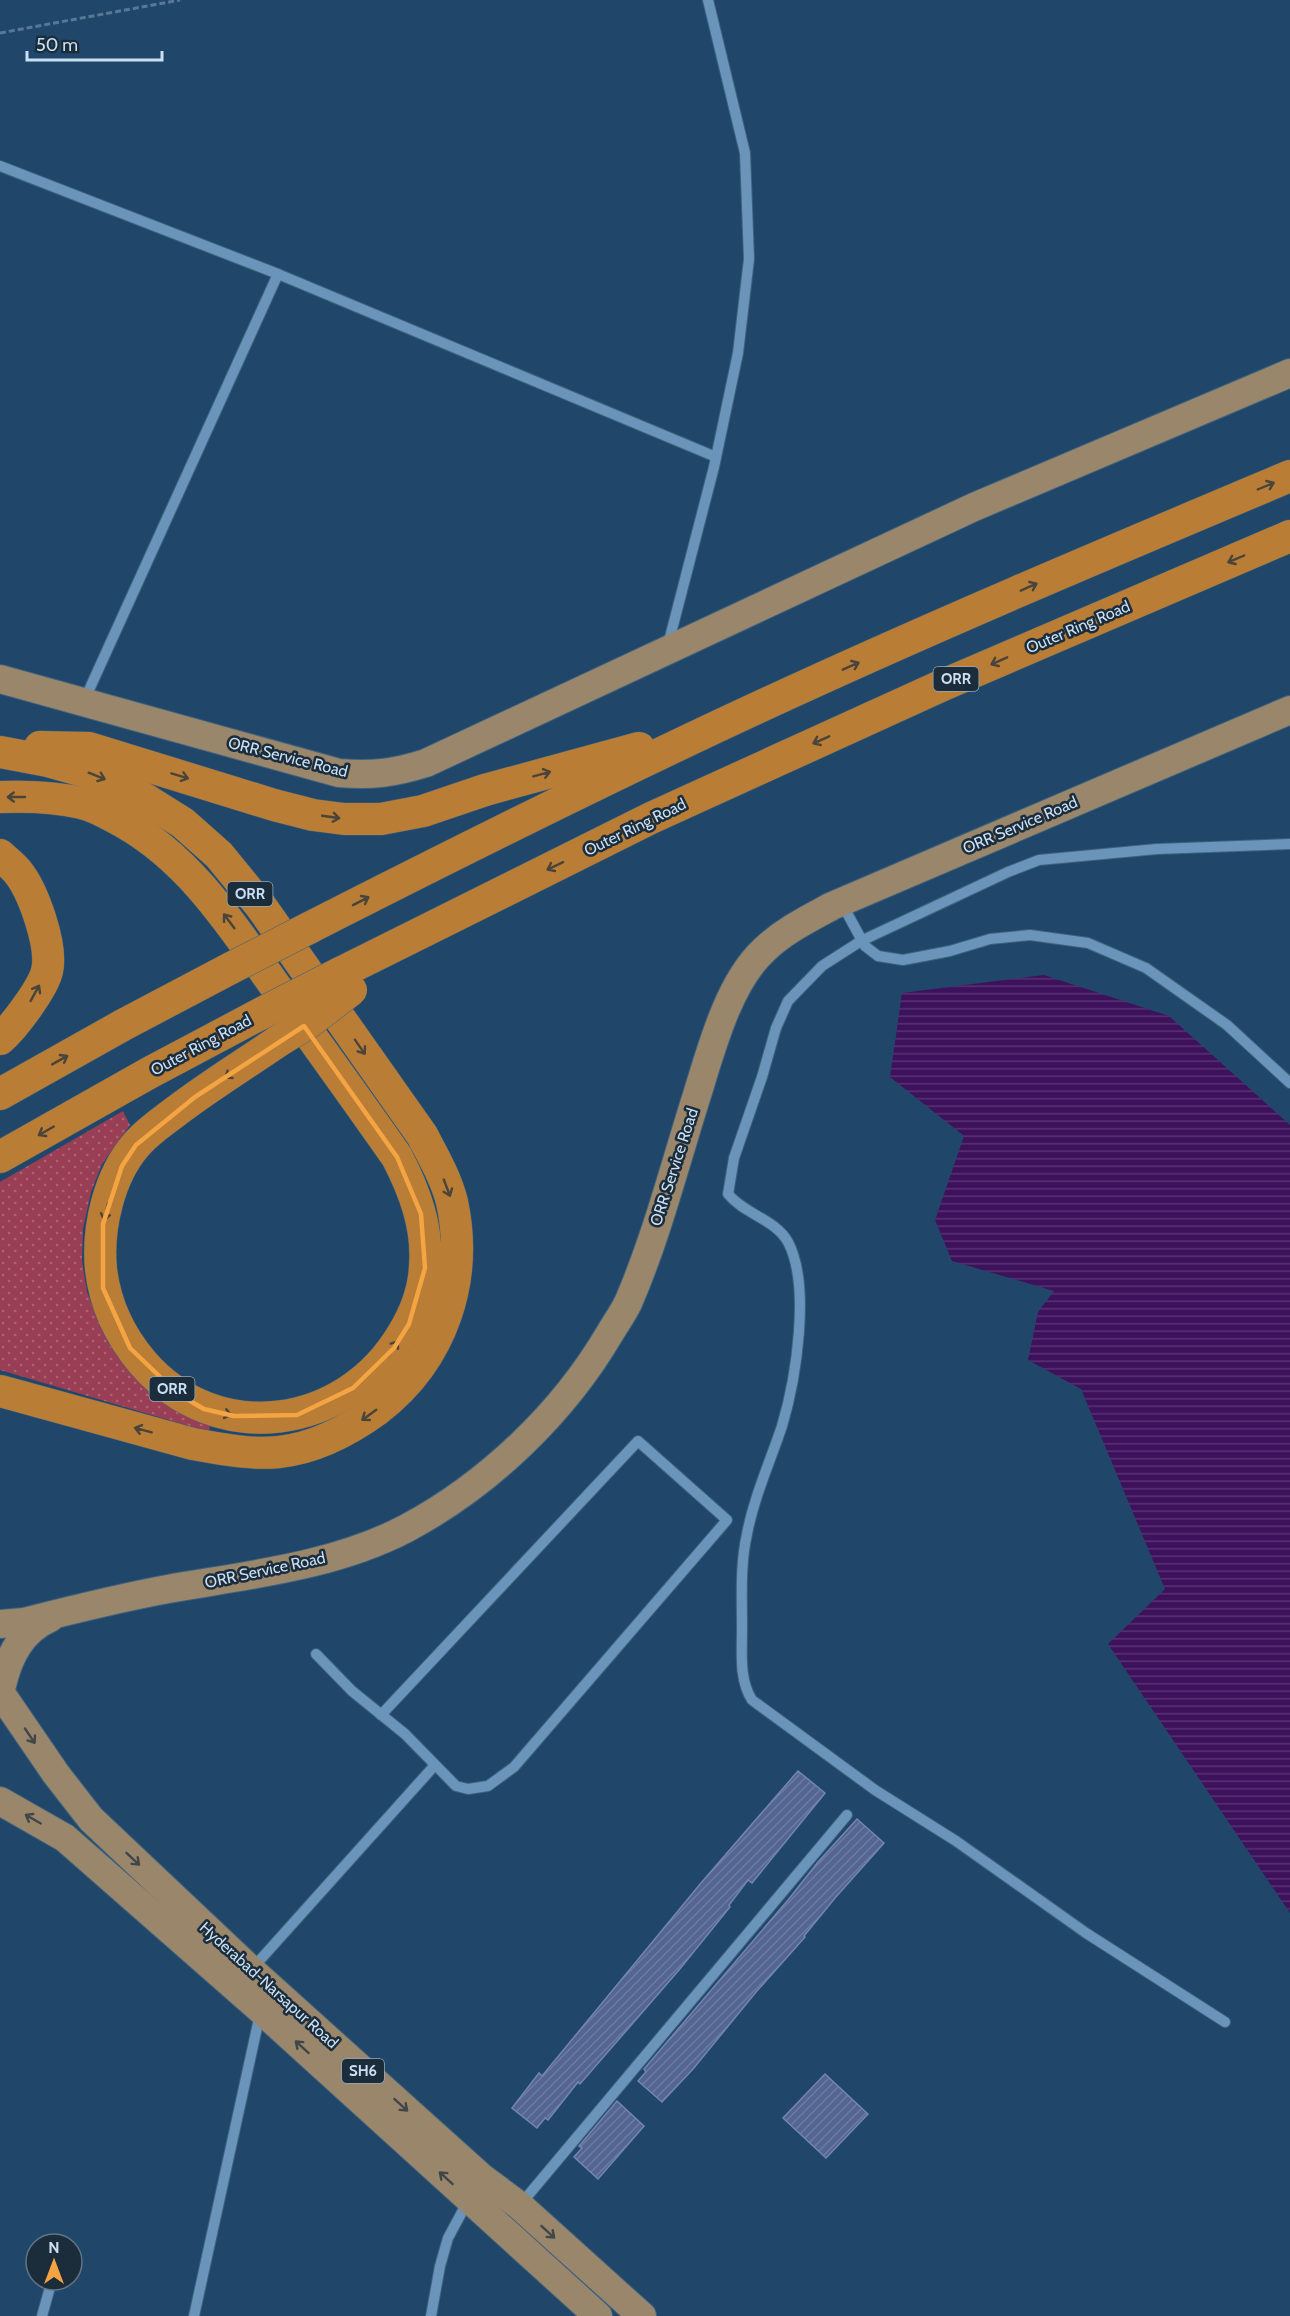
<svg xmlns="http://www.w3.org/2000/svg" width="1290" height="2316" font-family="Cabin,sans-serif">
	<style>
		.grass { fill: url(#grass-dots) }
		.water { fill: url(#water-rules) }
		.building { fill: url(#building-hatch); stroke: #7385b3; stroke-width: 1.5 }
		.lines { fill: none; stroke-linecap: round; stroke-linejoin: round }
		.minor-casing { stroke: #3e627e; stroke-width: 12 }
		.major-casing { stroke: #3e627e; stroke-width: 30 }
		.highway-casing { stroke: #3e627e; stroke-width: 33 }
		.path { stroke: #577896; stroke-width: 3; stroke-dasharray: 6 3; stroke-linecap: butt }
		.minor { stroke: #6b94ba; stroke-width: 10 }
		.major { stroke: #9a866b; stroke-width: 28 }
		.highway { stroke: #b97d36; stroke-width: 32 }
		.highway-bridge-casing { stroke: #3e627e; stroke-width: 33; stroke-linecap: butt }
		.highway-bridge { stroke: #b97d36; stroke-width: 32 }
		.oneway { stroke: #4a443a }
		.oneway2 { stroke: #414749 }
		.marked { fill: none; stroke: #f4a443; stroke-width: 4.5; stroke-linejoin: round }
		.labels { text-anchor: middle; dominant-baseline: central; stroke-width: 5; stroke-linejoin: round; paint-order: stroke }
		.shield { fill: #1b2c3b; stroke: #95a9bc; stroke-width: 1.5 }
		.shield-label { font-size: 15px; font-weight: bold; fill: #c9dff3 }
		.street-label { font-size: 16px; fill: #c9dff3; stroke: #1b2c3b }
	</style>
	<defs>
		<pattern id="grass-dots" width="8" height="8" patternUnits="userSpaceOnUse" patternTransform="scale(1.5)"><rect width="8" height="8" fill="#993e54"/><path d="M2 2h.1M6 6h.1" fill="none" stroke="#aa6375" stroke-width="1.8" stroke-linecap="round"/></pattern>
		<pattern id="water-rules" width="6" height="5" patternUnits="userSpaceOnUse" patternTransform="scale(1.5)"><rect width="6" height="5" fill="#3d115b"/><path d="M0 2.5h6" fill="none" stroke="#583373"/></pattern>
		<pattern id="building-hatch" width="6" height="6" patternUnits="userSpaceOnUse" patternTransform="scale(1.5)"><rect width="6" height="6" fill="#546591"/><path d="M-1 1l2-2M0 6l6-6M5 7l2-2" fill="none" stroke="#6b7ba1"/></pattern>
	</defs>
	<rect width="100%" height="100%" fill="#204769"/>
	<!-- grass -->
	<polygon class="grass" points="123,1111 130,1125 102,1164 91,1192 83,1229 82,1260 87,1292 101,1326 210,1425 209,1432 0,1370 0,1182"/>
	<!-- water -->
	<polygon class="water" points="1044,975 1169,1016 1290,1125 1290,1913 1108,1644 1165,1589 1081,1389 1028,1360 1038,1312 1054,1291 952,1261 935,1220 964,1136 890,1077 902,993"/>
	<!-- building -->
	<g class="building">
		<polygon points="798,1771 825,1793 752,1883 748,1880 729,1905 730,1907 679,1970 580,2084 578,2082 548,2120 545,2118 537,2128 512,2108 539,2073 542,2076 701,1883"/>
		<polygon points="857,1819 884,1843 835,1898 804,1936 805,1937 756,1992 693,2069 662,2102 638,2081 646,2072 644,2069 788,1900 818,1862"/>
		<polygon points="825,2074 868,2114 826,2158 783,2118"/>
		<polygon points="617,2101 644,2126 598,2179 574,2157 582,2148 579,2146"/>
	</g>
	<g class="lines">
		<defs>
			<g id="minor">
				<polyline points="0,166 278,274 716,457"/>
				<polyline points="668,645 714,467 738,353 749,259 745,153 708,0"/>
				<polyline points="84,701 278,274"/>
				<polyline points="841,902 865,946 878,956 903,960 950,951 990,939 1030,935 1088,943 1146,968 1227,1025 1290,1083"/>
				<polyline points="316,1654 352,1691 405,1734 456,1786 468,1789 488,1786 514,1767 727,1520 638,1441 381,1715"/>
				<polyline points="251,1970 435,1765"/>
				<path d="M1225 2022 1086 1933 956 1841 875 1790 752 1700C739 1680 742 1653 742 1629 742 1597 740 1565 747 1534 754 1497 770 1462 782 1426 796 1379 811 1286 788 1242 775 1219 744 1214 728 1194L734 1158 762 1077 776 1028 788 1001 822 966 861 941 1008 872 1039 860 1157 849 1290 844"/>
				<polyline points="520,2205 847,1815"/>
				<polyline points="42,2316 52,2280"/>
				<polyline points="194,2316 260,2014"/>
				<polyline points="431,2316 440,2266 448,2238 469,2199"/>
			</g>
			<g id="major">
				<path d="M0 679 339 773C372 776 394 773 426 763L974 507 1290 373"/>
				<path d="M0 1624 24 1622C71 1610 119 1598 168 1589 248 1575 335 1566 407 1528 489 1484 563 1413 610 1333 616 1323 623 1313 628 1303 657 1236 675 1164 697 1095 711 1050 728 984 763 951 782 932 808 919 832 906L1290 710"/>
				<path d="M2 1685C9 1656 21 1631 50 1618"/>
				<polyline points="4,1698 56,1774 91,1819 251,1970 481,2177 520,2206 642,2316"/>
				<polyline points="0,1801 65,1838 261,2010 598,2316"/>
			</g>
			<g id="highway">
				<polyline points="40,747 89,748 274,805 313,815 344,819 381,819 423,811 485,790 639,748"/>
				<path d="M0 752 48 761 98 775 140 796 183 823 219 855 260 905 422 1135C433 1156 446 1178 452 1202 469 1281 442 1359 378 1409 348 1431 316 1448 279 1452 250 1455 221 1449 193 1444L0 1391"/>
				<path d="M0 797C26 796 56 797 81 803 96 806 110 815 123 822 192 861 233 927 278 990 318 1046 358 1101 397 1157 415 1192 428 1227 425 1266 424 1290 415 1314 402 1335 346 1429 218 1449 143 1363 120 1336 105 1305 101 1269 97 1228 109 1176 136 1145 147 1132 162 1122 175 1112 209 1086 245 1064 280 1040"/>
				<path d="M0 855C5 860 12 865 17 871 33 890 53 946 47 971 43 988 14 1027 0 1039"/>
				<path d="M309 928C462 850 616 773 772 701 943 622 1117 549 1290 476"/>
				<polyline points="340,973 651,818 943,685 1290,536"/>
				<polyline points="0,1094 123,1025 231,968"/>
				<polyline points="0,1157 149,1073 262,1013"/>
			</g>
		</defs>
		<!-- minor casing -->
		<use href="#minor" class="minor-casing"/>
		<!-- major casing -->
		<use href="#major" class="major-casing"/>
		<!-- highway casing -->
		<use href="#highway" class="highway-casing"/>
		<!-- path -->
		<polyline class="path" points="0,33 180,0"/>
		<!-- minor -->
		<use href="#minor" class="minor"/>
		<!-- major -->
		<use href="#major" class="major"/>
		<!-- highway -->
		<use href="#highway" class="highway"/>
		<defs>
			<g id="highway-bridge">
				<polyline points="231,968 309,928"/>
				<polyline points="262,1013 340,973"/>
				<polyline points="280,1040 308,1023 351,990"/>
			</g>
		</defs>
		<!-- highway-bridge casing -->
		<use href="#highway-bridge" class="highway-bridge-casing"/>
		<!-- highway-bridge -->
		<use href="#highway-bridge" class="highway-bridge"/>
	</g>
	<!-- one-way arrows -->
	<defs><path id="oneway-shaft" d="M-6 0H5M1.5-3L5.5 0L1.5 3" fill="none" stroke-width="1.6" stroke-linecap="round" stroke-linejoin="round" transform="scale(1.5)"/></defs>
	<g class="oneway">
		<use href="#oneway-shaft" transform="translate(1266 486) rotate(-23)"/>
		<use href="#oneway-shaft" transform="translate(1236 559) rotate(157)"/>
		<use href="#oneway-shaft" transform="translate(1029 587) rotate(-24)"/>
		<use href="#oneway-shaft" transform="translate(999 661) rotate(156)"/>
		<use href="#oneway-shaft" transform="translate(851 666) rotate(-24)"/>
		<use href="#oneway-shaft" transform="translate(821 740) rotate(156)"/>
		<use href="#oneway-shaft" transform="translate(542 774) rotate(-15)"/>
		<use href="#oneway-shaft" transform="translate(97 776) rotate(22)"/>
		<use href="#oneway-shaft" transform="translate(180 776) rotate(17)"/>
		<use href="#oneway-shaft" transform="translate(16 797) rotate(-180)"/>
		<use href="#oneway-shaft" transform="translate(331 817) rotate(8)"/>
		<use href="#oneway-shaft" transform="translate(555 866) rotate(154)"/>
		<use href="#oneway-shaft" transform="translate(361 901) rotate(-27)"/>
		<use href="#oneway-shaft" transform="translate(229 921) rotate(-127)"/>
		<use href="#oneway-shaft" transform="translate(35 993) rotate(-61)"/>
		<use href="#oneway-shaft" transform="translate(360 1047) rotate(55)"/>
		<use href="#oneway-shaft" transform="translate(60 1060) rotate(-29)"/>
		<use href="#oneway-shaft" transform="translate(232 1073) rotate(146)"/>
		<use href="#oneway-shaft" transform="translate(46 1131) rotate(150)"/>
		<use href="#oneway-shaft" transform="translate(447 1188) rotate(69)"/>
		<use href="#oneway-shaft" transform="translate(106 1212) rotate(103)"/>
		<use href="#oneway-shaft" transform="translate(393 1348) rotate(-54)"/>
		<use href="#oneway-shaft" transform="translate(223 1413) rotate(14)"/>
		<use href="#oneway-shaft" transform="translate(369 1415) rotate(144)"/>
		<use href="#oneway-shaft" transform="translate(143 1430) rotate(-165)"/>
	</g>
	<g class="oneway2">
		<use href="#oneway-shaft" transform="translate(30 1736) rotate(56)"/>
		<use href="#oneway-shaft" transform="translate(33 1819) rotate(-150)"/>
		<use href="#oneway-shaft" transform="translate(133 1859) rotate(43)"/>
		<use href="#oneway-shaft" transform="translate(302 2047) rotate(-138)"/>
		<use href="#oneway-shaft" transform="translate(401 2105) rotate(42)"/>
		<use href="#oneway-shaft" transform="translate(446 2178) rotate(-138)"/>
		<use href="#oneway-shaft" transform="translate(548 2232) rotate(42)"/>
	</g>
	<!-- marked area -->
	<path class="marked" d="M304 1026 397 1157 421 1214 425 1268 409 1324 394 1348 353 1388 297 1415 234 1416 204 1409 178 1394 130 1348 103 1288V1224L122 1166 136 1145 195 1097Z"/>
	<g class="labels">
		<!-- shield labels -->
		<g class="shield">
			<rect x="933.5" y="667" width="45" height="24" rx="4.5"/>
			<rect x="227.5" y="882" width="45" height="24" rx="4.5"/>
			<rect x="149.5" y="1377" width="45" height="24" rx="4.5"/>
			<rect x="342" y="2059" width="42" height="24" rx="4.5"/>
		</g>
		<g class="shield-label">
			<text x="956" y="679">ORR</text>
			<text x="250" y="894">ORR</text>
			<text x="172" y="1389">ORR</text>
			<text x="363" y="2071">SH6</text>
		</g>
		<!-- street labels -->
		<g class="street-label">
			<text transform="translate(1078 627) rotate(-23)">Outer Ring Road</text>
			<text transform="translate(288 757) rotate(14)">ORR Service Road</text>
			<text transform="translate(1020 825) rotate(-23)">ORR Service Road</text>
			<text transform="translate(635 827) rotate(-26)">Outer Ring Road</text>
			<text transform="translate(201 1045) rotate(-28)">Outer Ring Road</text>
			<text transform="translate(674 1167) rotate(-72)">ORR Service Road</text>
			<text transform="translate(265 1570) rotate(-12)">ORR Service Road</text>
			<text transform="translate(269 1985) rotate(42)">Hyderabad-Narsapur Road</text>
		</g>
	</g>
	<!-- north arrow -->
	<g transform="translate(54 2262)"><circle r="28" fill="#1b2c3b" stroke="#617485" stroke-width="1.5"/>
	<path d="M0-4.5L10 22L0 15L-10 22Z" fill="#f4a443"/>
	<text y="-9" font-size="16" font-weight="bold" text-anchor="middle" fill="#c9dff3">N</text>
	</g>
	<!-- scale -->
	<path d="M27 51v9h135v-9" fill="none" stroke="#c9dff3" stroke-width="3"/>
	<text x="36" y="51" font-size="18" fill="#c9dff3" stroke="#1b2c3b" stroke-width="4.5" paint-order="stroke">50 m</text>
</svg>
